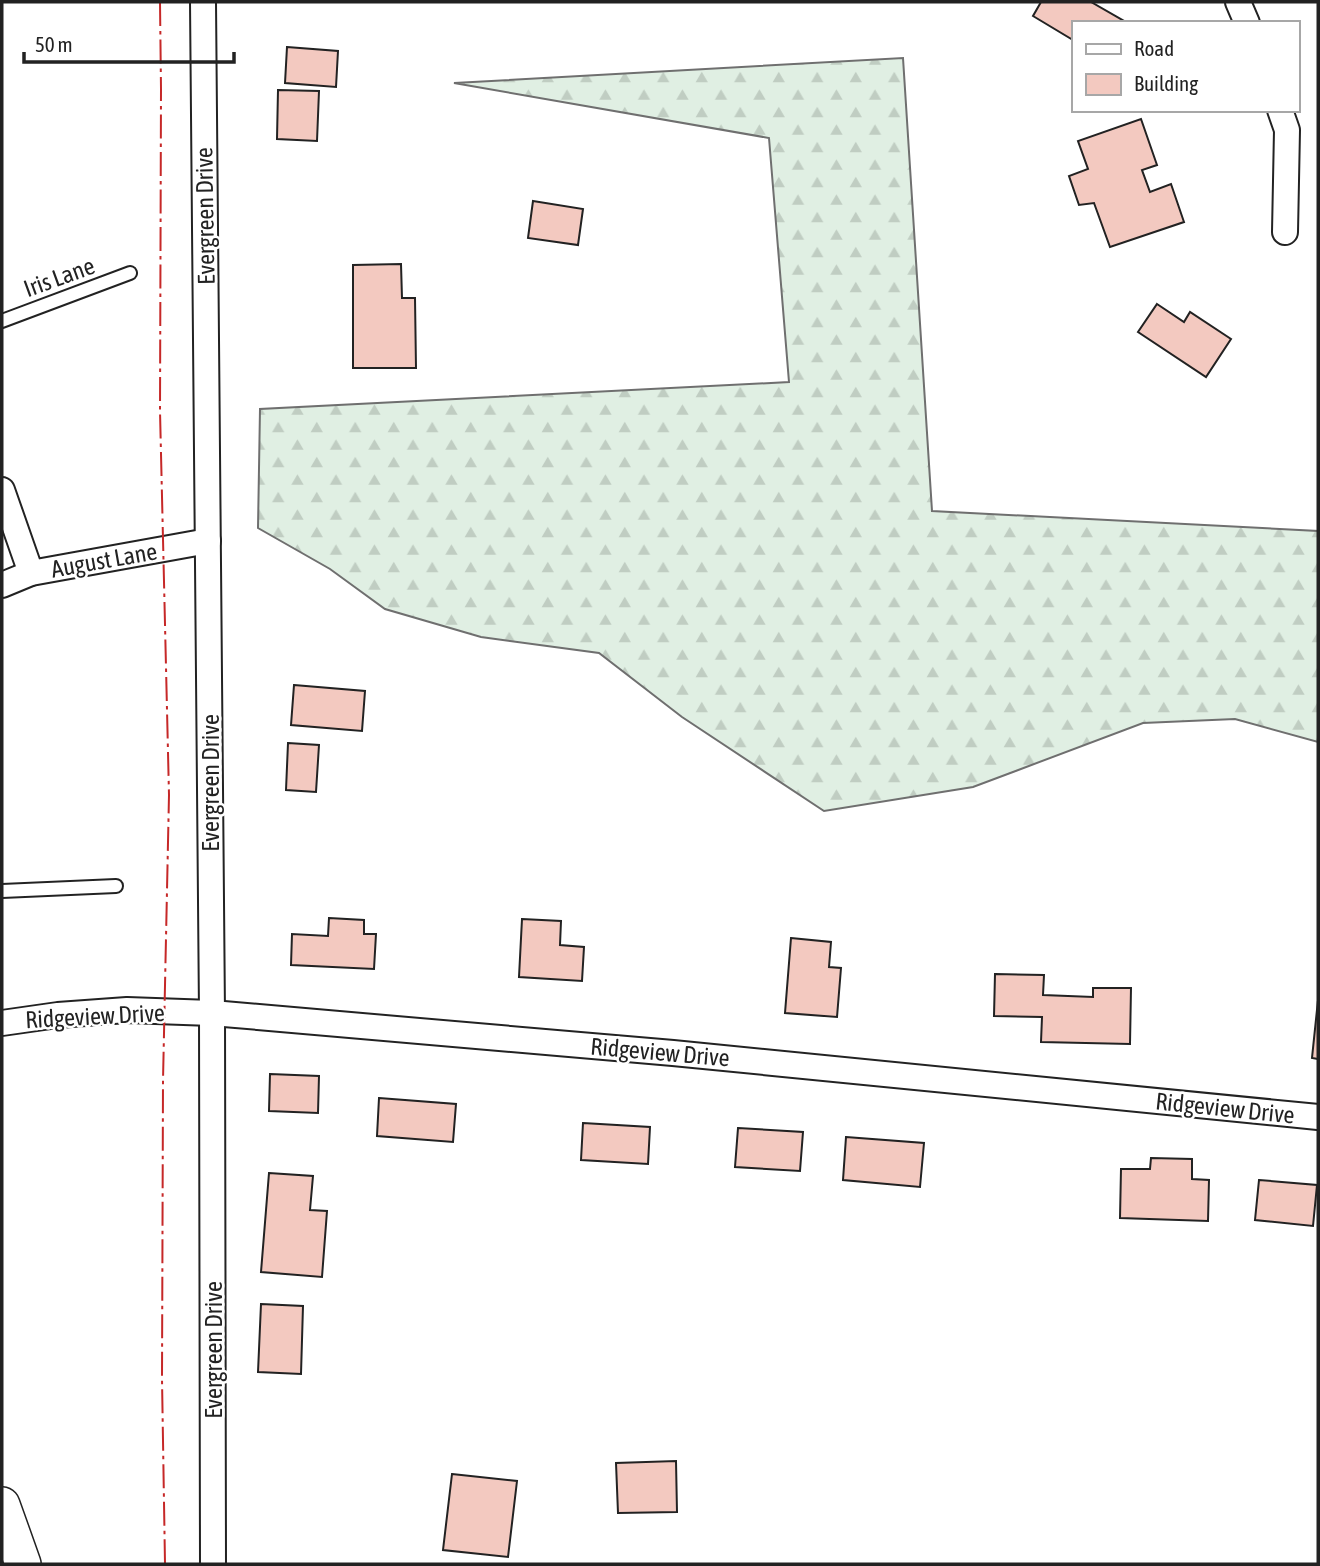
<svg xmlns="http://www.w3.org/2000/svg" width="1320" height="1566" font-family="'Asap Condensed',sans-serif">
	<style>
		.forest { fill: url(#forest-firs); stroke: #6f6f6f; stroke-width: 2 }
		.building { fill: #f3c9c0; stroke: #222; stroke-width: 2 }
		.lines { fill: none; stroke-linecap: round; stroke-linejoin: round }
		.service-casing { stroke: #222; stroke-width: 16 }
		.minor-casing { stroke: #222; stroke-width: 28 }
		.secondary-casing { stroke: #222; stroke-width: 38 }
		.service { stroke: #fff; stroke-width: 12 }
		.minor { stroke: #fff; stroke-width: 24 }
		.secondary { stroke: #fff; stroke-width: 35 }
		.power { stroke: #c62828; stroke-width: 2; stroke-dasharray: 24 5 3.5 5; stroke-linecap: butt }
		.labels { text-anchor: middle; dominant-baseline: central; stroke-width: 5; stroke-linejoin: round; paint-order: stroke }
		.street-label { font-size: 24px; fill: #222; stroke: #fff }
	</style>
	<defs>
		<pattern id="forest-firs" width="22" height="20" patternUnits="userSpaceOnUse" patternTransform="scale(1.75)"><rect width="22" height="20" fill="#e0efe3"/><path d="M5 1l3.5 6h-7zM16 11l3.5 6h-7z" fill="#c0cdc2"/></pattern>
	</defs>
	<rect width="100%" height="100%" fill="#fff"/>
	<!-- forest -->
	<polygon class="forest" points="903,58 932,511 1318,531 1318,742 1235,719 1143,723 973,787 824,811 682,717 599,653 481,637 385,609 330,569 258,528 260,409 789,382 769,138 454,83"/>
	<!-- building -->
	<g class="building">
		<polygon points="1041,2 1091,2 1124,21 1123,23 1073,23 1073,40 1033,16"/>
		<polygon points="287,47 338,51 336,87 285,83"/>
		<polygon points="278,90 319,91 317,141 277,139"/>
		<polygon points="1141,119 1157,165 1142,170 1150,192 1171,184 1184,222 1110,247 1094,203 1079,205 1069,176 1088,169 1078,141"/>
		<polygon points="533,201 583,209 578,245 528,238"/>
		<polygon points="401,264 402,298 415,298 416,368 353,368 353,265"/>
		<polygon points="1157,304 1184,322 1190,312 1231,339 1206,377 1138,332"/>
		<polygon points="294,685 365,691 362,731 291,725"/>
		<polygon points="288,743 319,745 316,792 286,790"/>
		<polygon points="329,918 364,920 364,934 376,934 374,969 291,965 292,934 328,936"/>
		<polygon points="522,919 561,921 560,945 584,947 582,981 519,977"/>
		<polygon points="791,938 831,942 829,967 841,968 837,1017 785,1013"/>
		<polygon points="995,974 1044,975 1043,995 1093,997 1093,988 1131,988 1130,1044 1041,1042 1042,1017 994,1016"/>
		<polygon points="1318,1000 1318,1059 1312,1058"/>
		<polygon points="270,1074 319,1076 318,1113 269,1111"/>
		<polygon points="379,1098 456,1104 453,1142 377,1136"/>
		<polygon points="583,1123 650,1127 648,1164 581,1160"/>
		<polygon points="738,1128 803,1132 800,1171 735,1167"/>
		<polygon points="846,1137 924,1143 920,1187 843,1180"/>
		<polygon points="1151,1158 1192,1159 1192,1179 1209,1180 1208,1221 1120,1218 1121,1169 1150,1169"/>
		<polygon points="269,1173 313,1176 310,1210 327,1211 322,1277 261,1272"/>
		<polygon points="1259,1180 1317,1185 1313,1226 1255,1220"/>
		<polygon points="261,1304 303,1306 301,1374 258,1372"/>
		<polygon points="676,1461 677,1512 618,1513 616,1463"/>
		<polygon points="452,1474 517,1481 508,1557 443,1550"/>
	</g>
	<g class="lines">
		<defs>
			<g id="service">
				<polyline points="2,321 130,273"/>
				<polyline points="2,891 116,886"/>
			</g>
			<g id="minor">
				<polyline points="203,2 212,1013 213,1564"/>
				<polyline points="1238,2 1247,23"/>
				<polyline points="1280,110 1287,130 1285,232"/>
				<polyline points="2,490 31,573"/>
				<polyline points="2,585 31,573 208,541"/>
				<polyline points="2,1023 58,1015 127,1010 212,1013 673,1053 1318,1117"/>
			</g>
			<polyline id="secondary" points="2,1505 23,1564"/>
		</defs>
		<!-- service casing -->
		<use href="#service" class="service-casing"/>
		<!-- minor casing -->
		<use href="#minor" class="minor-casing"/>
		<!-- secondary casing -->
		<use href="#secondary" class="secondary-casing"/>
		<!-- service -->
		<use href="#service" class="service"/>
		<!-- minor -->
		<use href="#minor" class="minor"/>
		<!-- secondary -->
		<use href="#secondary" class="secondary"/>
		<!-- power -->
		<polyline class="power" points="160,2 161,89 160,411 169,795 163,1081 162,1379 165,1564"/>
	</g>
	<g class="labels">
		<!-- street labels -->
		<g class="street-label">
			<text transform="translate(205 216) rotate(-91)">Evergreen Drive</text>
			<text transform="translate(59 277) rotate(-20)">Iris Lane</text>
			<text transform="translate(104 560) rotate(-10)">August Lane</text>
			<text transform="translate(210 783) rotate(-90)">Evergreen Drive</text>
			<text transform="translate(95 1016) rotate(-3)">Ridgeview Drive</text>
			<text transform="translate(660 1052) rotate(5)">Ridgeview Drive</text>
			<text transform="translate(1225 1108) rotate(6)">Ridgeview Drive</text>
			<text transform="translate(213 1350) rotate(-90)">Evergreen Drive</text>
		</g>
	</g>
	<!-- border -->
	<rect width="1320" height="1566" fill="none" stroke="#222222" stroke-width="7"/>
	<!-- legend -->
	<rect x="1072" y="21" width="228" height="91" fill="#ffffff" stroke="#a7a7a7" stroke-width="2"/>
	<rect x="1086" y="44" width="35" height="10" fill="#ffffff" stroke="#a7a7a7" stroke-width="2"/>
	<text x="1134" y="56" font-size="21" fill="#222222">Road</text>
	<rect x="1086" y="74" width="35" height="21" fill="#f3c9c0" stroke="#a7a7a7" stroke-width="2"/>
	<text x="1134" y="91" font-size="21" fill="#222222">Building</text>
	<!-- scale -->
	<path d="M24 52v10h210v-10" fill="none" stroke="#222222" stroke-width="3.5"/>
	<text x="35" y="52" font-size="21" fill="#222222" stroke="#ffffff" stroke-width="5" paint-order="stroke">50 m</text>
</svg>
